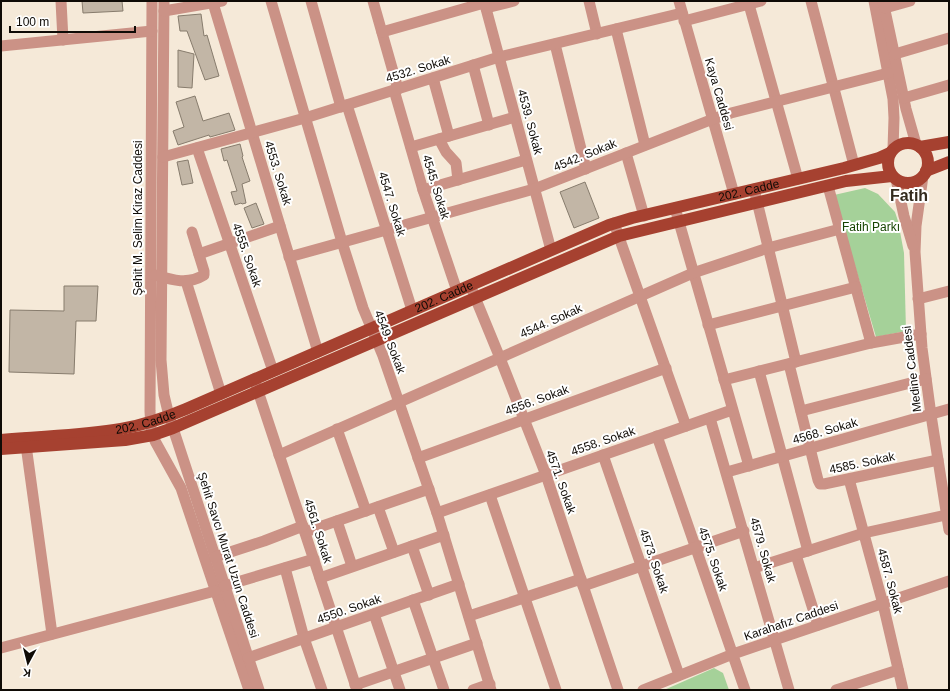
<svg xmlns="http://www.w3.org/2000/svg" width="950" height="691" font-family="Helvetica,sans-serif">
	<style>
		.green { fill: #a5d199 }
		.building { fill: #c2b6a6; stroke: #877c6d }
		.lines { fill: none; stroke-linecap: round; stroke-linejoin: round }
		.minor { stroke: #cb9286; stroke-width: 11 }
		.major { stroke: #a64130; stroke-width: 12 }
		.labels { text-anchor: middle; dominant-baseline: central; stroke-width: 4; stroke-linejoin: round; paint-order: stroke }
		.street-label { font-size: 12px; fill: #0f0b06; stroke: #fff }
		.park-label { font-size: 12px; fill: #164402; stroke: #fff }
		.district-label { font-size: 16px; font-weight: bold; fill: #332a1d; stroke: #fff }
	</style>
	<rect width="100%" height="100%" fill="#f5e9d8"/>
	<!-- green -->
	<g class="green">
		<polygon points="865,188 878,194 895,212 898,221 904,253 906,331 876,337 834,195"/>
		<polygon points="714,668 723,673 729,690 664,690"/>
	</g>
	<!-- building -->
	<g class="building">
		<polygon points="82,1 122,1 123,11 83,13"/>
		<polygon points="201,14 204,36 207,35 219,76 205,80 187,31 180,31 178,16"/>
		<polygon points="178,50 194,54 192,88 178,87"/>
		<polygon points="195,96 203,121 229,113 235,130 210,137 209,135 178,145 173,131 184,127 176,102"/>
		<polygon points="240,144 243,156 242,157 250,181 242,184 246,203 242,204 241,203 235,205 231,192 237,191 227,160 224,161 221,149"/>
		<polygon points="188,160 193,183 182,185 177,162"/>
		<polygon points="585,182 599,218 574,228 560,192"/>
		<polygon points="256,203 264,224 252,228 244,208"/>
		<polygon points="64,286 98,286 96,321 76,321 74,374 9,372 10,310 64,311"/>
	</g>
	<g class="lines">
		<!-- minor -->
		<g class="minor">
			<polyline points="61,1 63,40"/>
			<polyline points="152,1 150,411 151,428 155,441 181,488 249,690"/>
			<polyline points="164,1 161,360 164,395 169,416 259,690"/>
			<polyline points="271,1 342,242 363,308 383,356 437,513 491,690"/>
			<polyline points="311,1 341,107"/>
			<polyline points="373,1 398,89"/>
			<polyline points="484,1 551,250"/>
			<polyline points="589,1 597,34"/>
			<polyline points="679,1 734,194"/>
			<polyline points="748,1 798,179"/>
			<polyline points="811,1 854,165"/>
			<polyline points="874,1 893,99 894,118 893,149"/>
			<polyline points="883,1 906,109 916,144"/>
			<polyline points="213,3 318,352"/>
			<polyline points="486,8 514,1"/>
			<polyline points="885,8 910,1"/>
			<polyline points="164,11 222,1"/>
			<polyline points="684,21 761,1"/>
			<polyline points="616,29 645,145"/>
			<polyline points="382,32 484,3"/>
			<polyline points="555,44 586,169"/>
			<polyline points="1,46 152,31"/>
			<polyline points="895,54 949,38"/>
			<polyline points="473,65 489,125"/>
			<polyline points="433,78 449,136"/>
			<polyline points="394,90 423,190 457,291"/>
			<polyline points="904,98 949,85"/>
			<polyline points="347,105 412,310"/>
			<polyline points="439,139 446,152 456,163 458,180"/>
			<polyline points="411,147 515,117"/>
			<polyline points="197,148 273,371"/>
			<polyline points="626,153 644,216"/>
			<polyline points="163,157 305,118 499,57 682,13"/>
			<polyline points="923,176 916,226 915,252 922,348 931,415 949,530"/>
			<polyline points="896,179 904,216 913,246"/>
			<polyline points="828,186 871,343"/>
			<polyline points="754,189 796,362"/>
			<polyline points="423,190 526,160"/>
			<polyline points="675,208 749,466"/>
			<polyline points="614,223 686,426"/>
			<polyline points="199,254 280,226"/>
			<polyline points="289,257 534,189 713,119 731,113 888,73"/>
			<path d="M155 275C172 280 188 285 204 275V271L192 232"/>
			<polyline points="186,281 221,394"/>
			<polyline points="470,285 500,358 546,475 618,690"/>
			<polyline points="918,299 949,291"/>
			<polyline points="708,325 856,287"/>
			<polyline points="789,364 818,480 820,484 824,484 938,460"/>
			<polyline points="759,371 808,551"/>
			<polyline points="254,379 357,690"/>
			<polyline points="724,380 871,343 921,334"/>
			<polyline points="801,411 926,379"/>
			<polyline points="710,418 789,690"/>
			<polyline points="337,429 366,511"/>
			<polyline points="657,436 745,690"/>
			<polyline points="25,438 52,634"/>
			<polyline points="279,455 693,273 768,248 840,229"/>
			<polyline points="603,455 679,675"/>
			<polyline points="418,458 666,368"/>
			<polyline points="727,472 949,409"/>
			<polyline points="849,479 883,604 903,690"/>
			<polyline points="490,495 556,690"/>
			<polyline points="378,507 394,552"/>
			<polyline points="437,513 732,410"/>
			<polyline points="337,521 352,566"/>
			<polyline points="305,532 429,489"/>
			<polyline points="412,546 429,595"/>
			<polyline points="796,555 818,625"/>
			<polyline points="215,557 264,541 303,526"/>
			<polyline points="285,568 304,638 322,690"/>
			<polyline points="754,568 864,533 946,515"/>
			<polyline points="320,578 444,535"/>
			<polyline points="224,586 314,559"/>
			<polyline points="583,586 744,531"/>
			<polyline points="413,600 444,690"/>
			<polyline points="374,614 400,690"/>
			<polyline points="469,616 581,579"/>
			<polyline points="1,648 215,591"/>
			<polyline points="248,658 459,584"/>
			<polyline points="355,685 477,643"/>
			<polyline points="473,690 490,684"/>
			<polyline points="643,690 733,654 949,581"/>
			<polyline points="836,690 898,670"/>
		</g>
		<!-- major -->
		<g class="major">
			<circle cx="908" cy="163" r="20"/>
			<polyline points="920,147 949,142"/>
			<polyline points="926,171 949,162"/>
			<path id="s1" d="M1 440C40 436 82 436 121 429 143 425 165 418 186 409L609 225 632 218 844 168 879 158 890 153"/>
			<polyline points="1,449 125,440 153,435 173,428 619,236 846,181 892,176"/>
		</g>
	</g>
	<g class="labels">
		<!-- street labels -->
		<g class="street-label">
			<text transform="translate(418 69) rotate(-17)">4532. Sokak</text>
			<text transform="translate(719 94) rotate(74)">Kaya Caddesi</text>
			<text transform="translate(530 122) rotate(75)">4539. Sokak</text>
			<text transform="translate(585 155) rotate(-22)">4542. Sokak</text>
			<text transform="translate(278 173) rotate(73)">4553. Sokak</text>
			<text transform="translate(436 187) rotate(73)">4545. Sokak</text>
			<text stroke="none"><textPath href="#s1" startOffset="794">202. Cadde</textPath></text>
			<text transform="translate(392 204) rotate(73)">4547. Sokak</text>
			<text transform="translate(138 218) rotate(-90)">Şehit M. Selim Kiraz Caddesi</text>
			<text transform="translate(247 255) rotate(71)">4555. Sokak</text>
			<text stroke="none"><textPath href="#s1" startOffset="470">202. Cadde</textPath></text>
			<text transform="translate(551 321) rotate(-24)">4544. Sokak</text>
			<text transform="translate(390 342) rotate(69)">4549. Sokak</text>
			<text transform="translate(912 369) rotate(-97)">Medine Caddesi</text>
			<text transform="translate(537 400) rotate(-20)">4556. Sokak</text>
			<text stroke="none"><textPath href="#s1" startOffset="146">202. Cadde</textPath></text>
			<text transform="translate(825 431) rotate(-16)">4568. Sokak</text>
			<text transform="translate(603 441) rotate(-19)">4558. Sokak</text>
			<text transform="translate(862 463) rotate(-12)">4585. Sokak</text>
			<text transform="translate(561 482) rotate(70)">4571. Sokak</text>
			<text transform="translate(318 531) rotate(72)">4561. Sokak</text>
			<text transform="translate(763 550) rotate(74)">4579. Sokak</text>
			<text transform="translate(228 555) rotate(72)">Şehit Savcı Murat Uzun Caddesi</text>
			<text transform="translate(713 559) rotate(71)">4575. Sokak</text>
			<text transform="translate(654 561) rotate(71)">4573. Sokak</text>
			<text transform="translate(890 581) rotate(75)">4587. Sokak</text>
			<text transform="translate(349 609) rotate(-19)">4550. Sokak</text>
			<text transform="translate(791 621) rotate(-19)">Karahafız Caddesi</text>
		</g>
		<!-- park labels -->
		<g class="park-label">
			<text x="871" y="227">Fatih Parkı</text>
		</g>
		<!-- district labels -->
		<g class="district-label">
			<text x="909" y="195">Fatih</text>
		</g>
	</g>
	<!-- border -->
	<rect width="950" height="691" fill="none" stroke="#0f0b06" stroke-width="4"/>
	<!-- north arrow -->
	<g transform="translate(28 663) rotate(187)" stroke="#ffffff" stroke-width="3" paint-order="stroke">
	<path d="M0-3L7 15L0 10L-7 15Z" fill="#0f0b06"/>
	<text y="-6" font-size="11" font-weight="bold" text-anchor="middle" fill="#0f0b06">K</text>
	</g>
	<!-- scale -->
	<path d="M10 26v6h125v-6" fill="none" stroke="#0f0b06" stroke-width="2"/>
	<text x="16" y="26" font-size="12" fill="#0f0b06" stroke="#ffffff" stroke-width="3" paint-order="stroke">100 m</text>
</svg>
